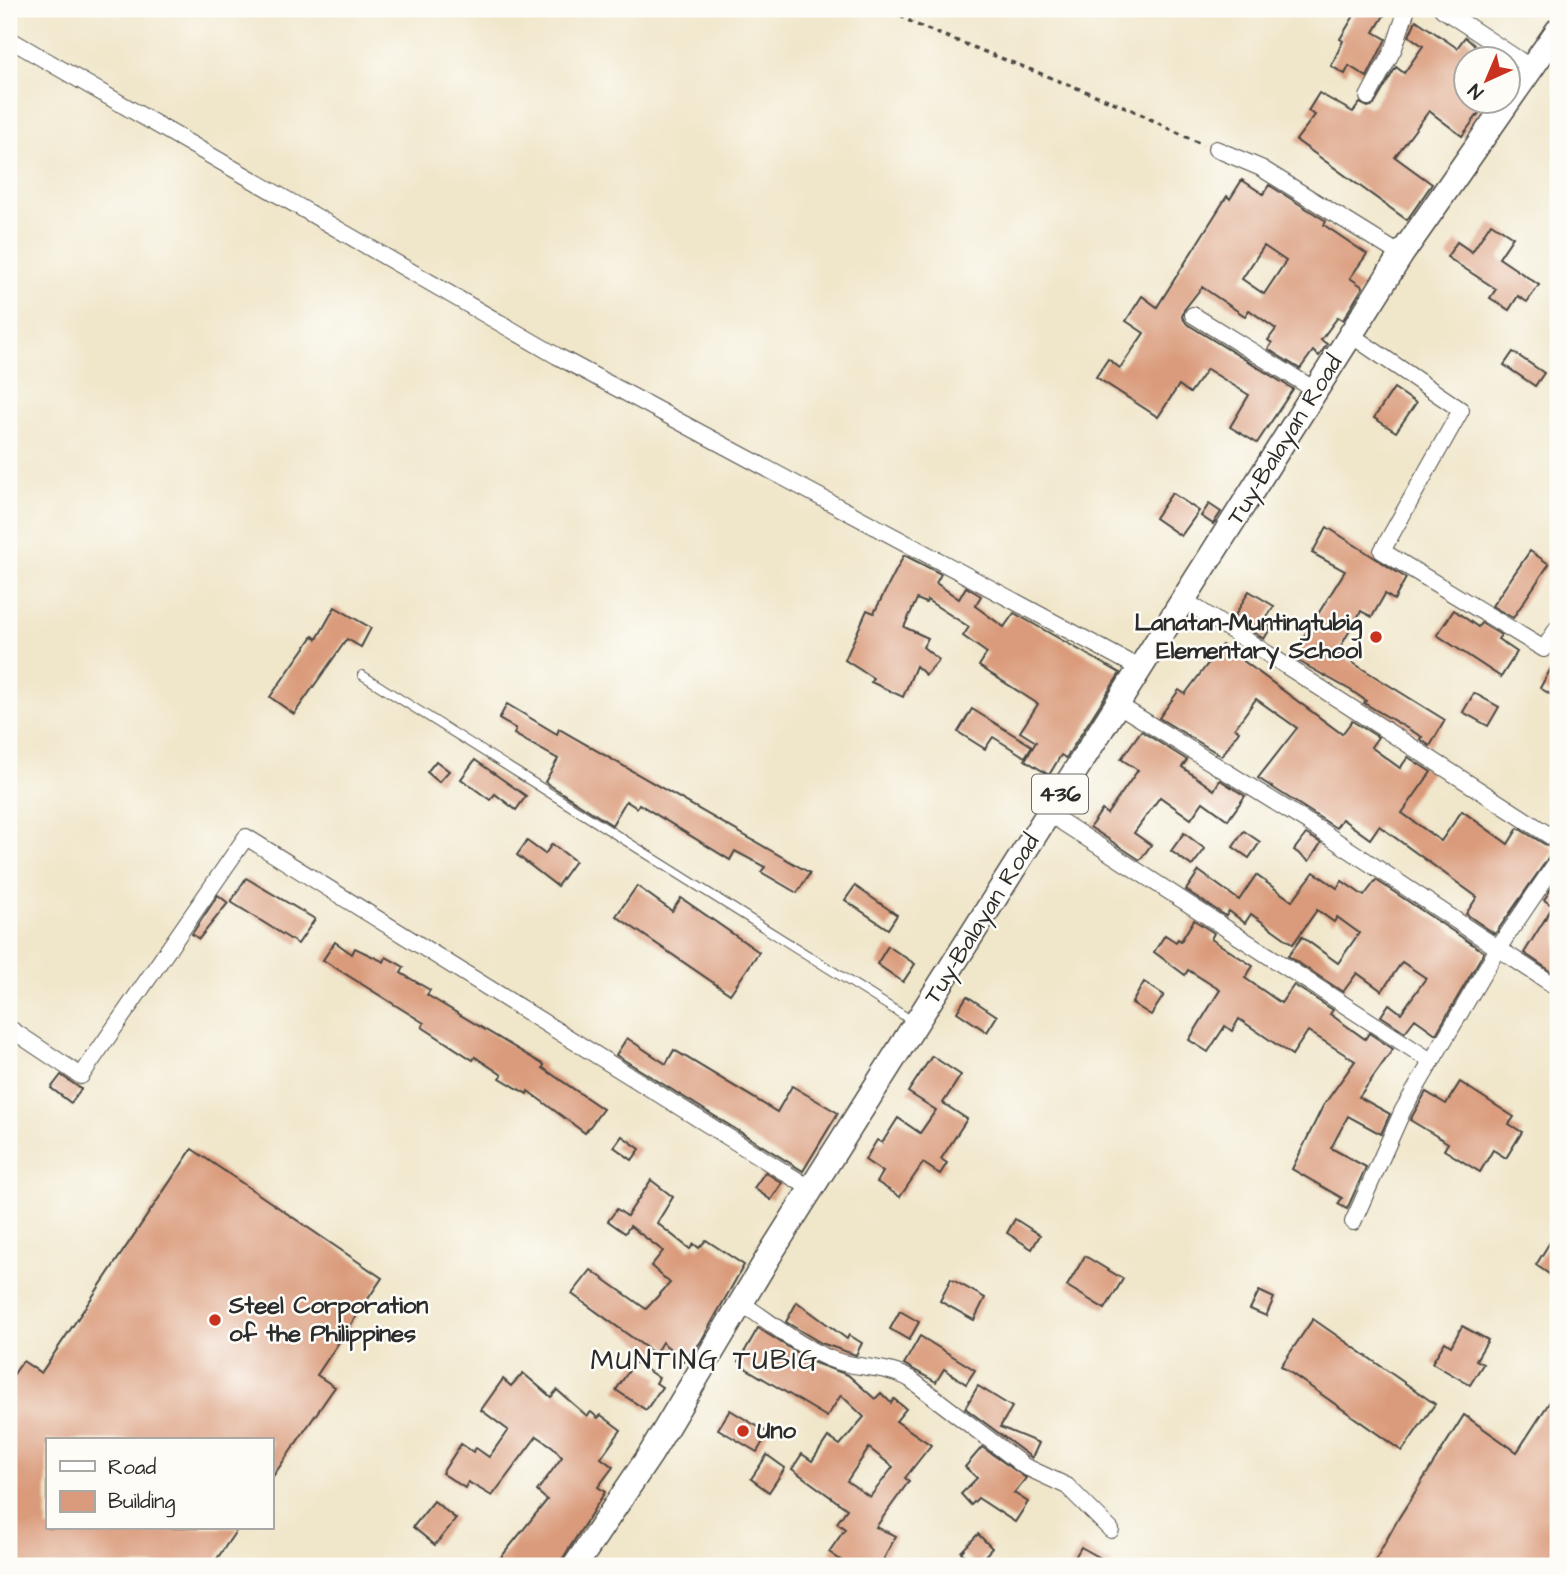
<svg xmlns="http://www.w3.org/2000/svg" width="1567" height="1575" font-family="'Architects Daughter',sans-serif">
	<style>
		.building { fill: #da9b7c; fill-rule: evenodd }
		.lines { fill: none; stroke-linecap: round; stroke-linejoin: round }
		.service-casing { stroke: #494743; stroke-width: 10 }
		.minor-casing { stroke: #494743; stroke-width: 18 }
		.primary-casing { stroke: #494743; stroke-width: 27 }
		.path { stroke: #494743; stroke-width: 3.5; stroke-dasharray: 5 5; stroke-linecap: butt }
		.service { stroke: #fff; stroke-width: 8 }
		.minor { stroke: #fff; stroke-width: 16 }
		.primary { stroke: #fff; stroke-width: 24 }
		.poi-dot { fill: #c8321e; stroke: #fdfcf7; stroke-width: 2.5 }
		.labels { text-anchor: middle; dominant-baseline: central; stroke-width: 5; stroke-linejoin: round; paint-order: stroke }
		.shield { fill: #fdfcf7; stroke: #6a6a68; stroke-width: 2 }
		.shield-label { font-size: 23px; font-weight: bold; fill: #2b2b2b }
		.street-label { font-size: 24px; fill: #2b2b2b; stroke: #fdfcf7 }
		.poi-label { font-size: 24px; font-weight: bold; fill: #2b2b2b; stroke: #fdfcf7; text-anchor: start }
		.quarter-label { font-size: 28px; letter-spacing: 2px; fill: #2b2b2b; stroke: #fdfcf7 }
	</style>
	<rect width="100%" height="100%" fill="#fdfcf7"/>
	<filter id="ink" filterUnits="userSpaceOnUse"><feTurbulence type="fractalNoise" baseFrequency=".0143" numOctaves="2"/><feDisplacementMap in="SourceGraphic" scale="14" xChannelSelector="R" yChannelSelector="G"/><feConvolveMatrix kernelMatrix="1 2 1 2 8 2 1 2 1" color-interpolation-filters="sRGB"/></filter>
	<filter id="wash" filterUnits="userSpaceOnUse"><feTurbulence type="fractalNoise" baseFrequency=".00686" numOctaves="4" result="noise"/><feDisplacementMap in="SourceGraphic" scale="28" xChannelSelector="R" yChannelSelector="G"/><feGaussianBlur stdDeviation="1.57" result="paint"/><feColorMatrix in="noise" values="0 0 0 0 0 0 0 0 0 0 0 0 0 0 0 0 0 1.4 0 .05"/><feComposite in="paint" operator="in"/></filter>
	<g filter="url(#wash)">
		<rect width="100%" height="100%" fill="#f0e6ca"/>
		<g id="blocks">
			<!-- building -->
			<g class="building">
				<polygon points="1358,9 1388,9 1374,32 1386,39 1367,77 1349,66 1345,74 1331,66 1343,41 1340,39"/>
				<polygon points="1416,20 1457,48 1465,37 1491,60 1466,60 1466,102 1487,102 1462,136 1429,111 1395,157 1432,184 1407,220 1296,140 1315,115 1308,111 1319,93 1353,112 1360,103 1368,107 1374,105 1396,67 1404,73 1423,46 1409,36"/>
				<path d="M1242 180 1263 194 1269 185 1326 221 1324 225 1367 254 1350 278 1363 287 1343 320 1338 317 1321 340 1327 344 1319 356 1313 351 1300 369 1268 349 1272 343 1268 340 1276 329 1249 310 1245 316 1202 287 1184 310 1182 317 1187 324 1293 389 1257 443 1230 427 1249 395 1207 369 1190 393 1179 385 1158 417 1096 377 1108 359 1120 368 1144 333 1126 321 1142 296 1157 307 1227 196 1230 199ZM1264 246 1286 261 1264 294 1242 279Z"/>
				<polygon points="1491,223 1513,237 1499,258 1539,285 1527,302 1518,296 1509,310 1490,298 1496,289 1447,257 1457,242 1472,252"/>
				<polygon points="1513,352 1544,373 1535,386 1504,365"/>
				<polygon points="1394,388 1416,403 1396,432 1374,418"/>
				<polygon points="1172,493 1199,511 1181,536 1155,518"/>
				<polygon points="1209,504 1221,512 1213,524 1201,516"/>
				<polygon points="1327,527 1406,578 1394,600 1385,594 1372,617 1361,611 1337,653 1445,720 1430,746 1420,739 1422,737 1364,703 1366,701 1352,691 1291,657 1345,571 1312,553"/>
				<polygon points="1530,551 1549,564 1513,618 1492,606"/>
				<polygon points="904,555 941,574 936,583 959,599 966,587 981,596 975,606 1004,627 1014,613 1120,673 1066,758 1061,755 1049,775 1025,760 1036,742 1020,732 1038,704 979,666 987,653 963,636 969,627 927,600 926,603 917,599 904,627 928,638 923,647 939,660 926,675 916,666 903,697 871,682 873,678 845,660 867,610 874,613"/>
				<polygon points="1249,591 1274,606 1264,622 1271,627 1264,639 1233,619"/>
				<polygon points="335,607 371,628 361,647 347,639 294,714 270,697 313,636 317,639"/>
				<polygon points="1454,610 1478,627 1481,623 1501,635 1498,639 1517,652 1501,677 1437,635"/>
				<polygon points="1222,645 1342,734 1352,721 1378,737 1371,747 1400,768 1408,757 1431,772 1402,813 1441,841 1462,811 1508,844 1518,828 1554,850 1495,934 1466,914 1477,897 1379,826 1370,839 1342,819 1336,828 1258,778 1297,728 1256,699 1235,728 1239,731 1222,756 1159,718 1179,690 1185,694"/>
				<polygon points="1558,656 1558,699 1540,688"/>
				<polygon points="1474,693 1499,707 1488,726 1463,712"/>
				<polygon points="507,704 557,734 559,729 810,873 797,893 761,872 765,867 735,851 730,860 639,804 637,808 626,801 612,825 545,782 558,759 514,734 516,729 499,719"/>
				<polygon points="972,709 1032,746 1025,757 993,737 985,749 958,732"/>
				<polygon points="1141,731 1187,760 1182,767 1214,790 1220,780 1245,796 1228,820 1203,802 1191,819 1160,797 1134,833 1151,845 1140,860 1090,827 1102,810 1107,814 1138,770 1121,759"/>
				<polygon points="475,760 526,796 516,810 495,794 490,800 461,779"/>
				<polygon points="436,761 449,771 439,782 427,772"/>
				<polygon points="1244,831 1260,842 1249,858 1233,847"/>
				<polygon points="1184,833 1205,849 1192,866 1171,851"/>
				<polygon points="1306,834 1321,843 1309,861 1294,850"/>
				<polygon points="527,841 545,854 552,844 575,861 557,886 517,855"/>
				<polygon points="1199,871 1239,900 1256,875 1292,901 1314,872 1337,888 1342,881 1364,896 1376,880 1484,952 1436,1034 1415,1019 1405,1032 1381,1016 1389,1004 1401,1013 1426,978 1402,962 1382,991 1357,973 1343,992 1288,956 1302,937 1338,963 1359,933 1337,917 1334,922 1317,910 1293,944 1251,914 1245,923 1229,911 1226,916 1186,890"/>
				<polygon points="246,878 315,919 298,944 231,902"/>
				<polygon points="1558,878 1558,976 1524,953 1553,906 1544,900"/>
				<polygon points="637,886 672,911 681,898 759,952 730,994 616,916"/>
				<polygon points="855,886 897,915 888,929 845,900"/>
				<polygon points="218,895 228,903 199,939 192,934"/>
				<polygon points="1194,920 1214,933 1211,939 1253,966 1245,978 1281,1003 1294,985 1333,1010 1330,1014 1365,1039 1369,1033 1393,1049 1359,1097 1390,1114 1381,1134 1348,1116 1331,1148 1366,1167 1347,1209 1338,1204 1342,1198 1292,1169 1323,1106 1355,1061 1308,1031 1292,1055 1239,1019 1232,1031 1225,1026 1208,1052 1189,1040 1220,990 1188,970 1185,975 1154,952 1165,935 1176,942 1178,939 1181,941"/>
				<polygon points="335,942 352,954 355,948 384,962 386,957 404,967 401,973 430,990 427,995 544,1065 543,1068 603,1109 585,1133 528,1091 527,1094 500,1078 502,1075 475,1057 473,1060 422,1027 424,1023 323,960"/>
				<polygon points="888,946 915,964 903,982 877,964"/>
				<polygon points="1144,982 1164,995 1151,1015 1132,1003"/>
				<polygon points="967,996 997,1016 987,1032 957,1012"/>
				<polygon points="627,1038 666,1064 674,1050 777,1112 792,1086 838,1113 803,1171 616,1055"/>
				<polygon points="932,1056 961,1075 943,1103 967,1119 941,1159 947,1163 940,1174 923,1163 900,1197 877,1182 883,1172 865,1160 877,1140 882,1143 898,1118 920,1133 936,1110 908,1092"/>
				<polygon points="61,1075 81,1089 71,1103 51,1088"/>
				<polygon points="1460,1082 1514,1117 1509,1124 1522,1132 1506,1158 1493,1150 1480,1172 1444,1150 1448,1143 1410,1120 1426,1092 1446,1104"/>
				<polygon points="622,1136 640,1149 632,1160 614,1147"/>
				<polygon points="192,1149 382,1278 317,1375 335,1387 271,1479 271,1440 47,1440 47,1528 238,1528 212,1566 9,1566 9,1381 23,1361 41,1373"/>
				<polygon points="765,1172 782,1183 771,1200 754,1188"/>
				<polygon points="651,1180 673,1197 657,1223 690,1249 694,1244 699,1248 706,1240 744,1265 700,1343 684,1361 662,1342 655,1354 572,1294 591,1270 646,1309 670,1283 651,1266 663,1251 630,1226 625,1233 608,1221 617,1209 627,1216"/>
				<polygon points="1015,1219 1040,1235 1032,1249 1007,1233"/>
				<polygon points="1558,1229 1558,1280 1536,1265"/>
				<polygon points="1085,1256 1123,1279 1105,1309 1067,1286"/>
				<polygon points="951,1279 985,1298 974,1320 940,1301"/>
				<polygon points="1259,1291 1274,1298 1266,1316 1250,1309"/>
				<polygon points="797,1302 847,1339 849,1335 862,1343 856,1355 821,1343 786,1322"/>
				<polygon points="900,1311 919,1322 909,1340 890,1329"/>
				<polygon points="1313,1319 1435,1404 1402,1451 1281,1366"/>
				<polygon points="1462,1326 1488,1340 1476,1360 1483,1364 1470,1385 1432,1363 1445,1342 1451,1346"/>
				<path d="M758 1328 812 1362 848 1375 875 1399 881 1393 891 1403 894 1399 906 1409 896 1421 931 1445 905 1478 909 1481 876 1527 896 1536 880 1566H849L829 1552 845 1529 837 1523 847 1509 792 1469 802 1454 812 1461 828 1437 840 1445 864 1417 841 1395 827 1417 747 1369 739 1361ZM869 1448 893 1467 870 1497 847 1481Z"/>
				<polygon points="920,1336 975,1370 966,1384 944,1369 936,1382 904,1364"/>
				<polygon points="635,1362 659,1378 656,1383 662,1387 646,1410 616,1390"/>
				<polygon points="523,1373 551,1397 557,1390 587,1416 591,1412 598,1418 601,1415 621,1430 601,1458 613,1467 598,1487 605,1492 558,1566 494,1566 547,1500 537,1491 562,1457 553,1447 537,1436 492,1496 468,1482 465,1488 442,1473 461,1444 473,1452 476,1448 489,1457 508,1430 481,1410 503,1379 511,1386"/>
				<polygon points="978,1386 1012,1407 1000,1427 1039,1443 1032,1458 965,1408"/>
				<polygon points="1558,1389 1558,1566 1372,1566 1398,1519 1464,1415 1517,1452"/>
				<polygon points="730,1410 768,1433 757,1452 718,1429"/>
				<polygon points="982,1447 1026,1478 1014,1493 1028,1502 1015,1522 978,1498 971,1505 961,1494 977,1478 965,1467"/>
				<polygon points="767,1455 785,1468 769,1492 751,1479"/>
				<polygon points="434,1501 456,1519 435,1545 413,1527"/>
				<polygon points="978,1534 992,1548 976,1566 961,1552"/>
				<polygon points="1081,1547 1115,1566 1070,1566"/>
			</g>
		</g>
	</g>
	<g filter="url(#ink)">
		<use href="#blocks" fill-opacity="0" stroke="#494743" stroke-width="2"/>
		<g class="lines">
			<defs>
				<polyline id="service" points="362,675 914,1022"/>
				<g id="minor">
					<polyline points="1442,9 1533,69"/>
					<polyline points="9,39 557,356 1139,668"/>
					<polyline points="1368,97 1394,48 1407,9"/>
					<polyline points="1216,149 1261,168 1401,255"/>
					<polyline points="1193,315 1315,390"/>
					<polyline points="1351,335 1461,410 1382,551 1544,649 1558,627"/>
					<polyline points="1184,600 1558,841"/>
					<polyline points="1117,704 1312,825 1558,988"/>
					<polyline points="1048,813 1431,1061"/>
					<polyline points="9,1028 81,1076 246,837 813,1190"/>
					<polyline points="1353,1222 1403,1110 1497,950 1558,860"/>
					<path d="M741 1303C769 1321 797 1345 828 1358 855 1370 884 1364 910 1379L1024 1466 1067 1486 1111 1530"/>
				</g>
				<polyline id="primary" points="575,1566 650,1455 772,1251 1401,255 1558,30"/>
			</defs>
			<!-- service casing -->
			<use href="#service" class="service-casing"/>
			<!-- minor casing -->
			<use href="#minor" class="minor-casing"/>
			<!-- primary casing -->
			<use href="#primary" class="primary-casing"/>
			<!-- path -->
			<polyline class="path" points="892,9 914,24 1128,108 1203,145"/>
			<!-- service -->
			<use href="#service" class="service"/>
			<!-- minor -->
			<use href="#minor" class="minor"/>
			<!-- primary -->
			<use href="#primary" class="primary"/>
		</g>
	</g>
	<!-- markers -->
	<g class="poi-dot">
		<circle cx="1376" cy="637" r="7"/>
		<circle cx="215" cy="1320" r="7"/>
		<circle cx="743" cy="1431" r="7"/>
	</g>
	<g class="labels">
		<!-- shield labels -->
		<rect class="shield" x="1032" y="774.5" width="56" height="39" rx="5"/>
		<g class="shield-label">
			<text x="1060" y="794">436</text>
		</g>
		<!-- street labels -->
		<g class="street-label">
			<text transform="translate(1285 440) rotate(-58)">Tuy-Balayan Road</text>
			<text transform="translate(982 919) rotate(-58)">Tuy-Balayan Road</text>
		</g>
		<!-- poi labels -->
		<g class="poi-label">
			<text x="1362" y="623" text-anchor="end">Lanatan-Muntingtubig<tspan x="1362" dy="28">Elementary School</tspan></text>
			<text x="229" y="1306">Steel Corporation<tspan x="229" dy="28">of the Philippines</tspan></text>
			<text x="757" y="1431">Uno</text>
		</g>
		<!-- quarter labels -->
		<g class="quarter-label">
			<text x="705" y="1360">MUNTING TUBIG</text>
		</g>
	</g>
	<!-- margin -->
	<rect width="1567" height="1575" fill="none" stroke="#fdfcf7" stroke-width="35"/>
	<!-- legend -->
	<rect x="46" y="1438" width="228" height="91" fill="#fdfcf7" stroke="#a9a8a5" stroke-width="2"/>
	<rect x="60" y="1461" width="35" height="10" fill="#ffffff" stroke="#a9a8a5" stroke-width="2"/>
	<text x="108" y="1474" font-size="21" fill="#2b2b2b">Road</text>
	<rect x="60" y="1491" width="35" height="21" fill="#da9b7c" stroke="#a9a8a5" stroke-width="2"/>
	<text x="108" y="1508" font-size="21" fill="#2b2b2b">Building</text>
	<!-- north arrow -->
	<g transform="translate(1487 80) rotate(224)"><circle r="33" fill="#fdfcf7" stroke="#a9a8a5" stroke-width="2"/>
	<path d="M0-5L12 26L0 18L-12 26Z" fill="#c8321e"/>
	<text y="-10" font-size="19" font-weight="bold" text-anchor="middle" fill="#2b2b2b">N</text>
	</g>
</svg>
